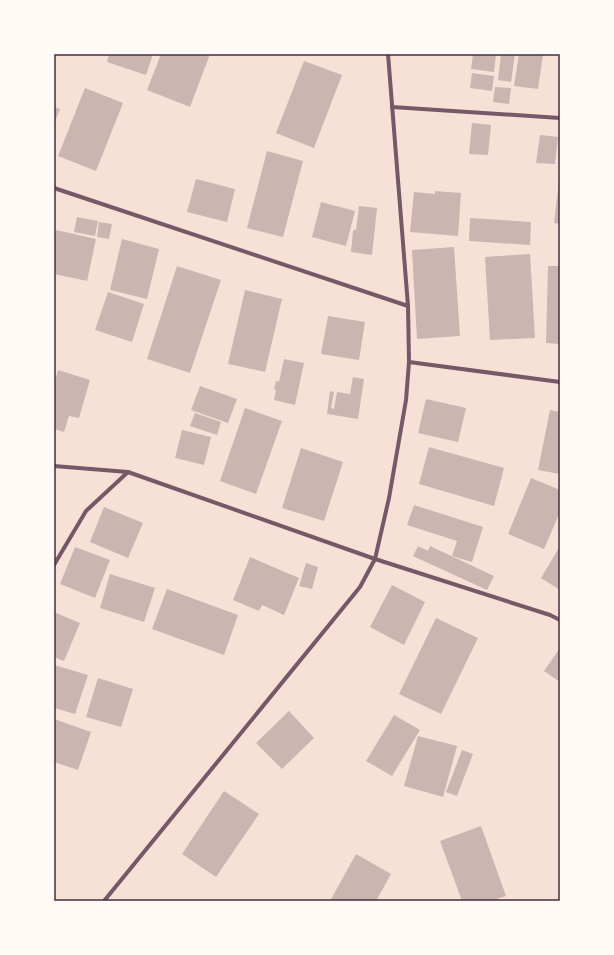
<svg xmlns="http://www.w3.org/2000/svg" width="614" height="955" font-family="'Source Sans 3',sans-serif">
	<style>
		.building { fill: #ccb4b1 }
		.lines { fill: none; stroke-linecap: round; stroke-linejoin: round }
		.minor { stroke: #755966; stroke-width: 4 }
		.neatline { fill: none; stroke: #4a2c40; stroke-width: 1.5 }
	</style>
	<rect width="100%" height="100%" fill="#f7e1d7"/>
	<!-- building -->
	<g class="building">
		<polygon points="109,54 153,54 146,75 107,62"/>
		<polygon points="161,54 210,54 190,107 147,90"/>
		<polygon points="473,54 496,54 494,72 471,69"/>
		<polygon points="501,54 515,54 511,82 498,80"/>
		<polygon points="519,54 543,54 538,89 514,86"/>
		<polygon points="304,61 342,75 314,148 276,133"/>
		<polygon points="472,73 494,76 492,91 470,88"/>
		<polygon points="495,87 511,88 509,104 493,102"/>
		<polygon points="85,88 123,103 96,171 58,156"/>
		<polygon points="54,107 60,109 54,124"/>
		<polygon points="472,123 491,125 488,155 469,154"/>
		<polygon points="540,135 558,137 555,164 536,163"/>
		<polygon points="267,151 303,161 283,237 247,228"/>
		<polygon points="196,179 235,189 227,222 187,212"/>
		<polygon points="559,181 560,181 560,224 554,223"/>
		<polygon points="435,191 461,193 458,236 410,232 414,192 435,194"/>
		<polygon points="321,202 355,211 346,246 312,237"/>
		<polygon points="359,206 377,208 372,255 351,252 353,230 356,230"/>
		<polygon points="77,217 98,221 95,236 74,232"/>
		<polygon points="470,218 531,222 530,245 469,241"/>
		<polygon points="99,222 112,224 109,239 97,237"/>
		<polygon points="56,230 96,239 87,281 54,274 54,241"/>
		<polygon points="122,239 159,249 147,299 110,290"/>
		<polygon points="454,247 460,336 417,339 412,250"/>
		<polygon points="530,254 535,338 490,340 485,257"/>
		<polygon points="177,266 221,280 190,373 147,359"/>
		<polygon points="548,266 560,266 560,344 546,343"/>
		<polygon points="245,290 282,299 265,372 228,364"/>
		<polygon points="108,292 144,304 132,342 95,330"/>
		<polygon points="328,316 365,322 359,360 321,354"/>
		<polygon points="284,359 304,363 295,405 274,400 276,390 274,389 276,381 279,382"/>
		<polygon points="58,370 90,380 79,418 69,416 64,432 54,429 54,385"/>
		<polygon points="353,377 364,379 358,419 327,414 330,391 334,392 331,408 334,409 337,392 350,394"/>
		<polygon points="200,386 237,399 228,423 191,410"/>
		<polygon points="426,399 466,408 458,442 418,433"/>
		<polygon points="245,408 282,421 256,494 220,481"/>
		<polygon points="550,410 560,412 560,474 538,470"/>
		<polygon points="195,413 221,422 217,435 190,426"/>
		<polygon points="182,430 211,437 204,465 175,458"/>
		<polygon points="429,447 504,468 494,506 419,484"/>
		<polygon points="301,448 343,462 324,521 282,508"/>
		<polygon points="531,478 560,490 560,512 544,549 508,534"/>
		<polygon points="414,505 483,527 472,562 452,556 457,541 407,525"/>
		<polygon points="104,507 143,523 128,558 90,542"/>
		<polygon points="418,546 428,551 430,546 494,576 487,590 413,556"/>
		<polygon points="560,546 560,590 541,578"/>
		<polygon points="75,547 110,560 95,598 60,584"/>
		<polygon points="250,557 299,578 284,615 262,605 259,611 233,600"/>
		<polygon points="306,563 318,567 312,589 299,586"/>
		<polygon points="110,574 155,588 144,622 100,608"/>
		<polygon points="392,585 425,602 404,645 370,627"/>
		<polygon points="167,589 238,615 224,655 152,629"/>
		<polygon points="54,612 80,623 64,661 54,657"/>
		<polygon points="436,618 478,638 441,714 399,694"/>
		<polygon points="560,648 560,682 544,671"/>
		<polygon points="54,665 88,675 75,714 54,708"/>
		<polygon points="98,678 133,689 121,727 86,717"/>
		<polygon points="289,711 314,738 282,769 256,743"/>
		<polygon points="394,715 420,730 392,776 366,761"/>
		<polygon points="54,719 91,732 78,770 54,762"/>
		<polygon points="418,736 457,746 443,797 404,786"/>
		<polygon points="462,750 473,754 457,796 446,792"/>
		<polygon points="224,791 259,814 216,877 182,854"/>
		<polygon points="481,826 506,896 491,901 462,901 440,841"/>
		<polygon points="356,854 391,874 376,901 330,901"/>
	</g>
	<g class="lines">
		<!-- minor -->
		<g class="minor">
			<polyline points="392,107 560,118"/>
			<polyline points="54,188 408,306"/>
			<polyline points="409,362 560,382"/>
			<polyline points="54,466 128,472 375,559 550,615 560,620"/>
			<polyline points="54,565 86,511 128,472"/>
			<polyline points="104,901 360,587 375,559 389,498 406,400 409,362 408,306 388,54"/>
		</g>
	</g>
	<!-- border -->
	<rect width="614" height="955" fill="none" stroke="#fffaf5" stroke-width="110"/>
	<rect x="55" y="55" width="504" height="845" class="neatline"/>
</svg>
